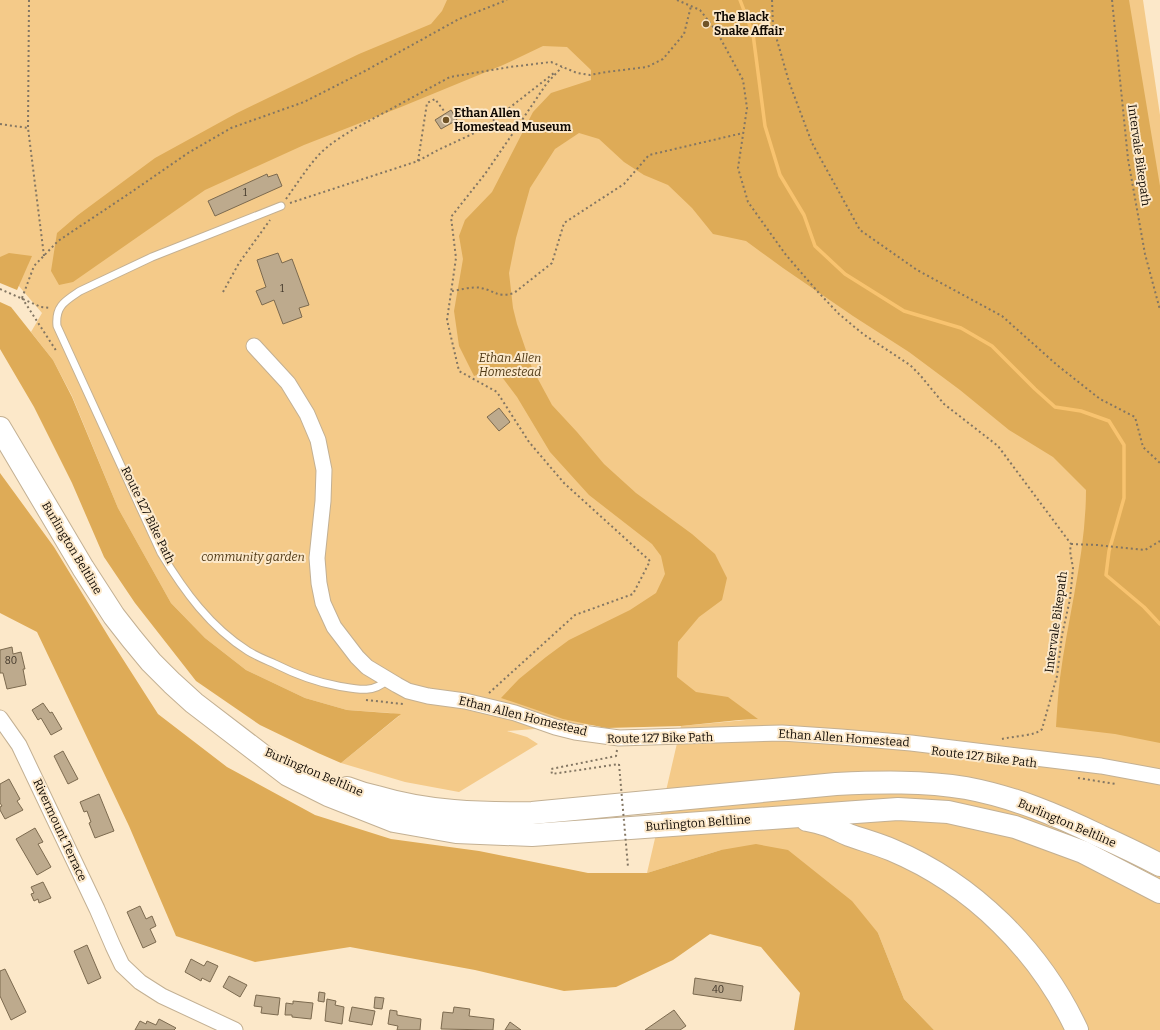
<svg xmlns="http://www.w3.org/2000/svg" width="1160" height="1030" font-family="Bitter,serif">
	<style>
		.green { fill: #f4ca89 }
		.forest { fill: #deab57 }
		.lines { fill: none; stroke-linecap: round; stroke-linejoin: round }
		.stream { stroke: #f8c36f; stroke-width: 3.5 }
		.building { fill: #bdaa8d; stroke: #7c6a4f }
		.lane-casing { stroke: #c3b093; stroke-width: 9 }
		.street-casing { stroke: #c3b093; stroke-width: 17 }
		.primary-casing { stroke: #c3b093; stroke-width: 24 }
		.path { stroke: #837663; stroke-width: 2; stroke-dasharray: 2 3; stroke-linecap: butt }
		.lane { stroke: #fff; stroke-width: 7 }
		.street { stroke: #fff; stroke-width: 15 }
		.primary { stroke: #fff; stroke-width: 22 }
		.path-bridge { stroke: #837663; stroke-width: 2; stroke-dasharray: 2 3; stroke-linecap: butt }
		.poi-dot { fill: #705427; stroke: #fce8c9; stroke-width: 1.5 }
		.labels { text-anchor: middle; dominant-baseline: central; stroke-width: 4; stroke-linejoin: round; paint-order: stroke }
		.number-label { font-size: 10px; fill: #3c3226 }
		.poi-label { font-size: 12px; font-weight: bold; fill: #110a03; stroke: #fce8c9; text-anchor: start }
		.street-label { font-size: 12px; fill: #110a03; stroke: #fce8c9 }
		.park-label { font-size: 12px; font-style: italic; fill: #4f3916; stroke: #fce8c9 }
	</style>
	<rect width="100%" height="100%" fill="#fce8c9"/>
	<!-- green -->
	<polygon class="green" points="0,0 1143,0 1160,115 1160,1030 934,1030 904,999 878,933 721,850 647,873 681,726 757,719 749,713 507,731 527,737 538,744 459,792 405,782 341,763 399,716 390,713 347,710 305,698 246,670 205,638 171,603 118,508 72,396 53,360 31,332 42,313 0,264"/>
	<!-- forest -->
	<g class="forest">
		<path d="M447 0H1129L1160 186V743L1115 734 1056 727C1057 710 1058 694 1060 678 1068 616 1086 553 1086 490L1053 457 1009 430 960 390 909 352 853 316 783 268 746 241 713 234 692 208 668 185 644 175 624 162 599 139 579 133 555 149 530 188 516 238 509 273 513 308 517 324 532 368 552 405 577 432 604 464 636 493 692 534 715 554 727 578 722 600 699 617 678 642 677 677 696 692 728 697 758 719 739 720 681 726 606 728 563 719 501 698 519 679 546 657 569 640 630 610 656 593 665 574 661 556 652 544 589 495 550 452 517 397 496 369 474 376 459 346 454 311 463 259 459 236 465 220 492 192 533 112 551 93 591 80V70L567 47 543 46 503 65 401 107 304 145 205 190 73 282 59 285 51 271 57 233 78 215 155 158 237 113 359 54 431 24 442 11Z"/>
		<polygon points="9,253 32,256 17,290 0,283 0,257"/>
		<polygon points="0,302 11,307 53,360 72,397 118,508 171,603 205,638 246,670 305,698 347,710 401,714 341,763 318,753 260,725 196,681 135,603 104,557 72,483 34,407 0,349"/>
		<polygon points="0,473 54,547 110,639 158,714 227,767 315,815 391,839 479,851 588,873 647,873 721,850 756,844 788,850 852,901 878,933 904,999 934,1030 794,1030 800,993 761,947 710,934 673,960 616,987 564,991 475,970 350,947 255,962 176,936 129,826 37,632 0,613"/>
	</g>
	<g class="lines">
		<!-- stream -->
		<polyline class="stream" points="740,0 753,34 765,126 780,175 804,215 815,246 845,274 904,311 961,328 992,346 1035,389 1055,407 1081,411 1109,421 1124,445 1124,498 1109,551 1106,575 1144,607 1160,624"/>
	</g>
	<!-- building -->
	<g class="building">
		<polygon points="451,110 457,120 441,129 435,120"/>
		<polygon points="267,174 268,177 277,174 282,186 215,216 208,201"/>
		<polygon points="278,253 282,263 292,259 309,305 299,308 302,317 283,324 274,300 262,305 256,291 266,287 257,260"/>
		<polygon points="499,408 510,422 499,431 487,417"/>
		<polygon points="12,647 13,654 21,652 25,669 23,669 26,685 7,689 3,673 0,673 0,650"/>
		<polygon points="43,703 50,713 52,712 62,729 51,735 41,718 38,720 32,710"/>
		<polygon points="63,751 78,779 68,784 54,756"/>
		<polygon points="9,779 20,799 17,801 23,810 5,819 0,810 0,807 2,806 0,803 0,784"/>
		<polygon points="99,794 114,831 95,838 89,823 91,822 87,811 84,812 80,802"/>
		<polygon points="35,828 43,842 38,844 51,867 37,875 16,839"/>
		<polygon points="43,882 51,898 39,903 38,899 34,901 31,894 34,893 31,887"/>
		<polygon points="140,906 146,919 152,916 156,926 150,929 156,942 143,948 127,912"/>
		<polygon points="87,945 101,978 88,984 74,951"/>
		<polygon points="191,959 204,966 207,961 218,966 210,982 202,978 201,981 185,972"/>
		<polygon points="5,969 26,1012 11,1020 0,996 0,971"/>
		<polygon points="229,976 247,985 240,997 223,987"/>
		<polygon points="695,978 743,986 741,1001 693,994"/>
		<polygon points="319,992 325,993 324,1002 318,1001"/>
		<polygon points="256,995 280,998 278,1015 261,1013 262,1007 254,1006"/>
		<polygon points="375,997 384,998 382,1009 374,1008"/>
		<polygon points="327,999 336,1001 335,1005 344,1007 342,1024 325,1021"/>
		<polygon points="293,1001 313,1003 311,1019 292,1017 292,1015 285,1015 286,1003 293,1004"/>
		<polygon points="352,1007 375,1011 372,1025 349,1021"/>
		<polygon points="454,1007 470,1009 469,1016 494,1019 493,1030 441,1029 443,1012 453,1013"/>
		<polygon points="390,1010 397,1011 397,1015 421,1019 420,1030 397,1030 398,1026 388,1024"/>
		<polygon points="674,1010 686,1026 680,1030 645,1030"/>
		<polygon points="159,1019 176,1028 174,1030 135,1030 140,1021 146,1024 147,1021 156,1025"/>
		<polygon points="510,1022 521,1030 505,1030"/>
	</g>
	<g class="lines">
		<defs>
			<path id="lane" d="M281 206 152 257 80 291C65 301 55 306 57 326L161 553C184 591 210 627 248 651 256 656 266 660 275 664 297 675 315 682 338 686 356 689 373 694 387 680"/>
			<g id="street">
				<polyline points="254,346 288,383 307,414 318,440 324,470 323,501 317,558 319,583 323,603 334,627 357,657 367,667 397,685 408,691 428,696 465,701 515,713 555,727 575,732 619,738 782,733 841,737 911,743 1101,766 1160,777"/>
				<polyline points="0,718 19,745 97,909 113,946 122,965 140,982 162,996 235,1030"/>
			</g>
			<g id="primary">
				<polyline points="0,428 83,568 114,616 132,639 151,662 172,683 194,703 288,775 328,795 394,821 456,832 532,835 898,809 948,812 1015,827 1083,852 1160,892"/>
				<path d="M347 788C357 792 367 795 377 797 427 812 479 814 532 813L836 784C879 782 924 781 966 788 1014 797 1057 815 1100 836 1120 845 1141 855 1160 865"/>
				<path d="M807 820C813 821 821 823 827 825 835 828 842 832 849 835 863 840 878 844 892 850 973 884 1040 951 1077 1030"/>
			</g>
		</defs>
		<!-- lane casing -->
		<use href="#lane" class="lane-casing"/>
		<!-- street casing -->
		<use href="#street" class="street-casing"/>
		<!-- primary casing -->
		<use href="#primary" class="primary-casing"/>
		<!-- path -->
		<g class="path">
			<polyline points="29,0 28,128 44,256"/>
			<polyline points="677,0 700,10 717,32 743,80 747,108 738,168 748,202 786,255 818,292 839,314 863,334 910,365 920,375 944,404 998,446 1071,544"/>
			<polyline points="772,0 773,26 789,82 812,143 860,230 917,270 1002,316 1057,365 1100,399 1135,417 1143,447 1160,463"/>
			<polyline points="1112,0 1128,159 1145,254 1160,310"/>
			<polyline points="0,124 28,128"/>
			<polyline points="418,161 427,103 435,99 444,111"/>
			<path d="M286 199C296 185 305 171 316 158 326 146 341 137 354 129L450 77 510 67 551 62 577 73 590 75 606 72 647 67 663 59 684 34 691 6"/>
			<polyline points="290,203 418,161 438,150 481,130 554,73"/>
			<polyline points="0,289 41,307 51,308"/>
			<path d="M452 291C460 290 473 286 481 288 496 291 496 298 514 293L552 263 564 223 624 184 649 155 743 133"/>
			<polyline points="223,292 239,263 270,220"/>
			<polyline points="22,298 57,352"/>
			<polyline points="22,298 34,266 58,241 130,193 188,153 231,128 304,102 365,71 459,19 507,0"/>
			<polyline points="1071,544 1097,545 1145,550 1160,541"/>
			<polyline points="489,693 575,615 633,594 650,561 564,483 529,442 497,392 459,371 447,320 456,258 451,217 485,174 522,120 547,83 562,67"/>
			<polyline points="366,700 403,704"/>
			<path d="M1002 739C1013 736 1036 736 1042 729L1057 676 1062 635 1070 599 1073 568 1070 551 1071 544"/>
			<polyline points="617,750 616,756 551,769 552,774 619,764"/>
			<polyline points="1078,778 1116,784"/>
		</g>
		<!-- lane -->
		<use href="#lane" class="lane"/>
		<!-- street -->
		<use href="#street" class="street"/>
		<!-- primary -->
		<use href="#primary" class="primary"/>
		<!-- path-bridge -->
		<polyline class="path-bridge" points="619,764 628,867"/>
	</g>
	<!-- markers -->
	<g class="poi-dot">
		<circle cx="706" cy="24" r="4"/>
		<circle cx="446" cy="120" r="4"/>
	</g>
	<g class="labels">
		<!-- number labels -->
		<g class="number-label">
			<text x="245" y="193">1</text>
			<text x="282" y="289">1</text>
			<text x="11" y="661">80</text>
			<text x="718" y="990">40</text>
		</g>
		<!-- poi labels -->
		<g class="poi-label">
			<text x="714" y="17">The Black<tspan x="714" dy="14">Snake Affair</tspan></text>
			<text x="454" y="113">Ethan Allen<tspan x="454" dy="14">Homestead Museum</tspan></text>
		</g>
		<!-- street labels -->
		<g class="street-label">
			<text transform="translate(1139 155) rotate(82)">Intervale Bikepath</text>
			<text transform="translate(148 515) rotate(64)">Route 127 Bike Path</text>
			<text transform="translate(72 548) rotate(59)">Burlington Beltline</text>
			<text transform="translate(1056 622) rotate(-82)">Intervale Bikepath</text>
			<text transform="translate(523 716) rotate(14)">Ethan Allen Homestead</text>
			<text transform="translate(660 738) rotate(-1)">Route 127 Bike Path</text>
			<text transform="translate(844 738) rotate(4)">Ethan Allen Homestead</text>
			<text transform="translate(984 757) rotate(7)">Route 127 Bike Path</text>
			<text transform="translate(314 772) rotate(23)">Burlington Beltline</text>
			<text transform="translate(698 823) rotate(-4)">Burlington Beltline</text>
			<text transform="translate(1067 823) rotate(23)">Burlington Beltline</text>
			<text transform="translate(60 830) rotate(65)">Rivermount Terrace</text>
		</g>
		<!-- park labels -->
		<g class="park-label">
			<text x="510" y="358">Ethan Allen<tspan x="510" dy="14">Homestead</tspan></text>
			<text x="253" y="557">community garden</text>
		</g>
	</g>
</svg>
